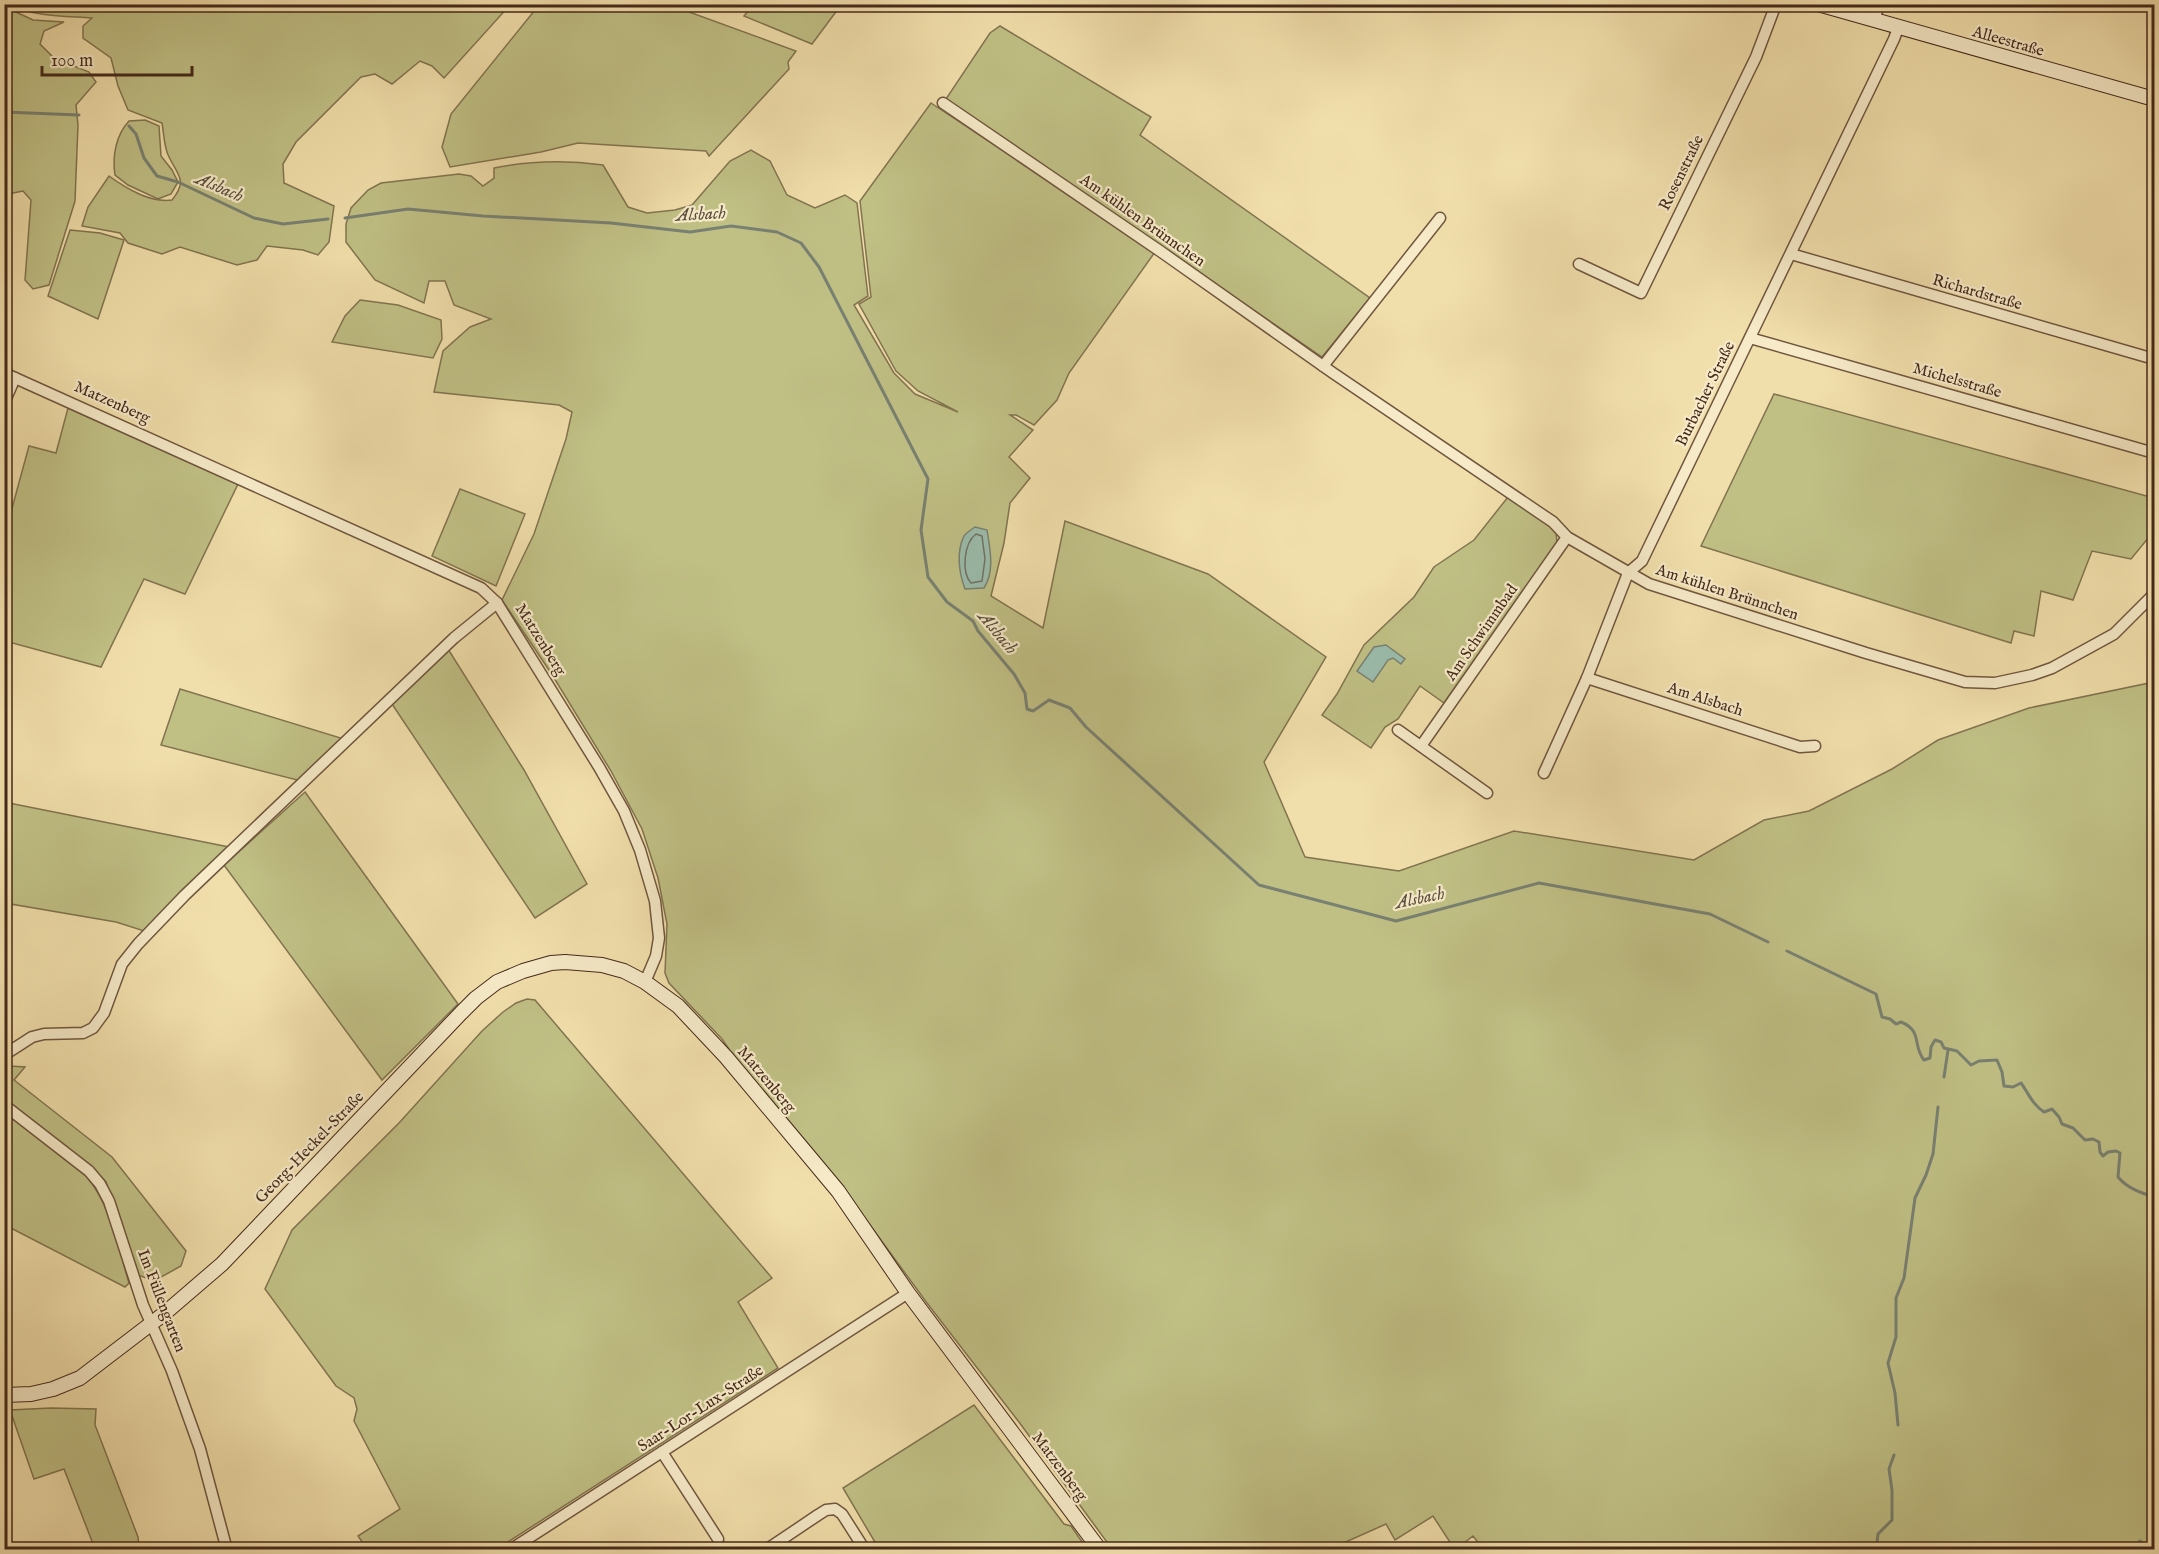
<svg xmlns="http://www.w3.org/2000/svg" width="2159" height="1554" font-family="'IM FELL English',serif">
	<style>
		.green { fill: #c0c085; stroke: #827450; stroke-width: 1.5 }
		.water { fill: #9bbcac; stroke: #798172; stroke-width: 1.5 }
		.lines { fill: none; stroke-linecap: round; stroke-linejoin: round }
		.shore { stroke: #707264; stroke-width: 1.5 }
		.stream { stroke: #798172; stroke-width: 3 }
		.street-tunnel { stroke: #cfbb8e; stroke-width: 10; stroke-dasharray: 10 5; stroke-linecap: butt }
		.street-casing { stroke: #70563f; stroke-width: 13 }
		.secondary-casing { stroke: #45291b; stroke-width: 16 }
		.street { stroke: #f6eac8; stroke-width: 10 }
		.secondary { stroke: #f6eac8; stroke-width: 14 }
		.labels { text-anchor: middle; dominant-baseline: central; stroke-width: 4.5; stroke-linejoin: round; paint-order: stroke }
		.street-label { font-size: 16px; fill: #45291b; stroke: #f6eac8 }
		.water-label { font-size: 18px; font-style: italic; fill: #5a4e3f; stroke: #f6eac8 }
	</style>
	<rect width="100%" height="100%" fill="#f1dfab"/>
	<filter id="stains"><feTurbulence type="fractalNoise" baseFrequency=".00333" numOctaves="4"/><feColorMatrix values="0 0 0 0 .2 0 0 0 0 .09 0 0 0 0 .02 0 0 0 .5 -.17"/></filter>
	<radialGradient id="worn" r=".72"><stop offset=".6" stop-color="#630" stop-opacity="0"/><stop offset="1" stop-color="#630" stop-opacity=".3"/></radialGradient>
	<!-- green -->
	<g class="green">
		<polygon points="754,4 841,4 841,5 812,44 744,16"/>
		<path d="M75 5V4L510 5 444 78 432 66 420 61 392 84 375 74 361 77 296 142 283 164 284 183 334 206 329 242 318 255 303 250 267 246 257 260 237 265 180 247 162 254 128 243 120 233 82 226 88 207 109 176C127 189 150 203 172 200 188 181 178 175 169 157 164 148 164 134 162 123L128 110 118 86 111 58 83 38V26L92 18C63 16 36 17 10 5 32 4 53 11 75 5Z"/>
		<polygon points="539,5 670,5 796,51 788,62 789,69 709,156 706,151 578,143 541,152 450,167 442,147 451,114"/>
		<polygon points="5,7 33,20 64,22 44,31 40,44 54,58 89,72 96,82 76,105 78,125 75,201 49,285 33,289 25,280 31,200 23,191 8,194 5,198"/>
		<polygon points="1000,26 1151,117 1140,135 1370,298 1322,357 946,99 990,33"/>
		<path d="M931 103 1155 252 1069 373 1057 400 1034 425 1016 415H1010L1033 430 1009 457 1030 478 1010 503 1004 543 991 596 1043 628 1065 521 1208 574 1326 657 1264 762 1305 857 1399 871 1514 831 1694 860 1764 820 1809 811 1892 769 1938 740 2029 708 2154 682V1549L1484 1550 1473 1536 1455 1550 1433 1516 1395 1540 1386 1524 1330 1549H1112L1019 1422 927 1303 840 1184 740 1065 722 1039 669 983 665 973 667 924 658 878 642 829 611 771 551 673 502 600 534 534 566 439 572 412 559 405 434 392 443 351 470 327 491 319 454 305 445 281H429L424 303 375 280 346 242V224L351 208 368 190 381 183 459 174 471 176 483 186 494 178V168C529 161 567 160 603 165L628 207 647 213 675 210 692 205 730 161 751 150 770 161 787 195 815 208 845 195 857 203 868 296 854 305 894 373 915 394 958 412 918 391 896 371 859 304 871 297 860 201Z"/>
		<path d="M145 120 159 126 161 156 172 170 178 182 171 194 158 199 128 185 115 175C112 156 116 135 129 121Z"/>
		<polygon points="70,230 100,233 124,240 98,319 48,296"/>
		<polygon points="360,300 398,305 441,320 442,339 433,358 332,342 345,316"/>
		<polygon points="1774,394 2154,498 2154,537 2149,537 2131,559 2092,551 2073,600 2041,591 2034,636 2014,631 2011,643 1701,546"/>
		<polygon points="68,408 238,484 185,594 144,579 101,667 5,641 5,534 29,446 56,453"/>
		<polygon points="460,489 525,514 496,586 432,556"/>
		<polygon points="1508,497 1551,525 1556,533 1557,543 1444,703 1420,686 1398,719 1385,727 1371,748 1322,715 1337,694 1364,645 1414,597 1434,567 1474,540"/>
		<polygon points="448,649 524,770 587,884 535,918 392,704"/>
		<polygon points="180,689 344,739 301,781 161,745"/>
		<polygon points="305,792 458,1004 382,1080 224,865"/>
		<polygon points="4,802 229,847 144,931 116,922 5,903"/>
		<polygon points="527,999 535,1000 772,1278 738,1302 778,1368 497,1549 367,1549 358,1536 400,1509 354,1421 357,1409 354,1398 336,1386 265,1289 292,1230 399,1123 482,1031 503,1012 516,1003"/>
		<polygon points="9,1066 25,1067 14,1080 112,1157 186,1251 181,1266 154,1281 138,1275 106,1182 92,1168 5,1100 4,1067"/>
		<path d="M4 1112 86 1176C111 1205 118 1247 129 1283L125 1287 5 1225Z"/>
		<polygon points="974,1405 1064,1524 1071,1526 1087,1549 879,1549 843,1488"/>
		<polygon points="51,1408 96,1409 95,1425 138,1537 139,1549 95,1549 64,1469 34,1479 10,1410"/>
	</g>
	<!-- water -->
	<g class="water">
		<path d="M975 527 987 530C990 549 995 571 984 588L965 589C959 573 956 552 964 536 966 533 972 529 975 527Z"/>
		<polygon points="1386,645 1405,659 1401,664 1393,658 1388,660 1373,682 1357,671 1374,647"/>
	</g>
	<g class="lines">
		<!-- shore -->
		<path class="shore" d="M976 534 982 536 985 559 982 581 971 583C961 572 964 543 976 534Z"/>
		<!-- stream -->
		<g class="stream">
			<polyline points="4,112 79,115"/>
			<polyline points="129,126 136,134 144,158 157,176 178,182 254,218 283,224 328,219"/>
			<polyline points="345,218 408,209 483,216 611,223 690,232 731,226 777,232 801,243 819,267 928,479 921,530 928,577 947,602 973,621 978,631 1014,674 1025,693 1027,709 1033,711 1049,700 1070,708 1086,727 1259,885 1396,921 1539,883 1710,914 1768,942"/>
			<path d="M1787 951 1876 994 1882 1017 1890 1019 1896 1024 1901 1022C1923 1031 1912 1045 1924 1060L1930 1058 1931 1047 1935 1040 1941 1042 1944 1048 1957 1051 1971 1065 1979 1061 1997 1060 2002 1072 2004 1086 2013 1087 2021 1083C2029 1094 2032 1104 2044 1112L2052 1109 2059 1117 2062 1124 2073 1128 2085 1140 2093 1139 2099 1142 2100 1152 2103 1156 2108 1152 2116 1151 2120 1153 2118 1177C2127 1188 2141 1193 2154 1197"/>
			<polyline points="1944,1077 1948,1050"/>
			<polyline points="1898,1425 1895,1393 1888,1363 1896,1337 1896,1298 1904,1278 1915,1198 1926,1175 1933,1154 1938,1107"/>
			<polyline points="1876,1550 1878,1534 1892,1520 1892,1490 1889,1469 1894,1455"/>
			<polyline points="2133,1550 2140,1541 2146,1546 2154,1544"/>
		</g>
		<!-- street-tunnel -->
		<polyline class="street-tunnel" points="718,1539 724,1550"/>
		<defs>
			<g id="street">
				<polyline points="1875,21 1878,4"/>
				<polyline points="943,103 1160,251 1333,373 1553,522 1567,537 1649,584 1866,653 1965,682 1995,683 2032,675 2052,668 2114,634 2154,594"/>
				<polyline points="1791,254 2154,359"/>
				<polyline points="1579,264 1641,293 1756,57 1776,4"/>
				<polyline points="1750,338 2154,453"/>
				<polyline points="1323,366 1440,218"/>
				<polyline points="4,373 481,588 497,603 599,767 624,811 640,850 655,901 659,938 656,956 645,982"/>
				<polyline points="4,403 15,378"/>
				<polyline points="1587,678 1800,747 1815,746"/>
				<polyline points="1398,730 1487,793"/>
				<polyline points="1421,746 1567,537"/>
				<polyline points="1544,773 1587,678 1628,573 1642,561 1894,39 1898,28"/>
				<polyline points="4,1055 32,1037 44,1034 83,1033 93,1028 104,1013 122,964 138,944 185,895 454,638 497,603"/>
				<polyline points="4,1105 89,1171 100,1184 109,1201 143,1305 172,1371 200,1449 227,1550"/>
				<polyline points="662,1452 718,1539"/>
				<polyline points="347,1550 355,1550"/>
				<polyline points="510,1550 908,1293"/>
				<polyline points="766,1550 818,1515 826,1510 835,1509 842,1514 865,1550"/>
			</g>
			<g id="secondary">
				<polyline points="1818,4 2154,99"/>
				<polyline points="4,1395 31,1394 53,1389 80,1378 165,1313 222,1264 461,1013 476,998 497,982 523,971 551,963 565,962 602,965 624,971 645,982 678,1006 726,1057 838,1191 908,1293 1100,1550"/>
			</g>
		</defs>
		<!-- street casing -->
		<use href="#street" class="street-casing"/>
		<!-- secondary casing -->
		<use href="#secondary" class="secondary-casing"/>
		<!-- street -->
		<use href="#street" class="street"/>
		<!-- secondary -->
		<use href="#secondary" class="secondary"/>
	</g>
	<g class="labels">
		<!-- street labels -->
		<g class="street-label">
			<text transform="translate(2008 42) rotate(16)">Alleestraße</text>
			<text transform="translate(1682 173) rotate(-64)">Rosenstraße</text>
			<text transform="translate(1142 221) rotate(35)">Am kühlen Brünnchen</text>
			<text transform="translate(1977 293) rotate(16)">Richardstraße</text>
			<text transform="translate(1957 381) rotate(16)">Michelsstraße</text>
			<text transform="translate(1706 394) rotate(-64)">Burbacher Straße</text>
			<text transform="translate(112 403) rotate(24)">Matzenberg</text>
			<text transform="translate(1727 593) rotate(18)">Am kühlen Brünnchen</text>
			<text transform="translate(1482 633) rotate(-55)">Am Schwimmbad</text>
			<text transform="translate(540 640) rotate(58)">Matzenberg</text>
			<text transform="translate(1705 700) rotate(18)">Am Alsbach</text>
			<text transform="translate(766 1080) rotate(50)">Matzenberg</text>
			<text transform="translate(310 1148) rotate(-46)">Georg-Heckel-Straße</text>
			<text transform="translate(161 1301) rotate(69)">Im Füllengarten</text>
			<text transform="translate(701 1409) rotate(-33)">Saar-Lor-Lux-Straße</text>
			<text transform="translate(1059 1467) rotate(53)">Matzenberg</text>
		</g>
		<!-- water labels -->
		<g class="water-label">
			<text transform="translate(219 188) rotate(23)">Alsbach</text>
			<text transform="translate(701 215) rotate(-3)">Alsbach</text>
			<text transform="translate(997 633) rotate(50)">Alsbach</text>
			<text transform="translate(1420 899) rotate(-12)">Alsbach</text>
		</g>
	</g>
	<!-- margin -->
	<rect width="2159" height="1554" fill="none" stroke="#f1dfab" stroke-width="24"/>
	<rect x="6" y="6" width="2147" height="1542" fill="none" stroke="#45291b" stroke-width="3"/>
	<rect x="12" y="12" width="2135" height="1530" fill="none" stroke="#45291b" stroke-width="1.5"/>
	<!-- scale -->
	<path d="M42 66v9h150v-9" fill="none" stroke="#45291b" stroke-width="3"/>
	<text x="51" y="66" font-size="18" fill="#45291b" stroke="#f6eac8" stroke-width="4.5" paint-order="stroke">100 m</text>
	<rect width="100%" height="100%" filter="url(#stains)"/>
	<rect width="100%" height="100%" fill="url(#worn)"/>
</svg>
